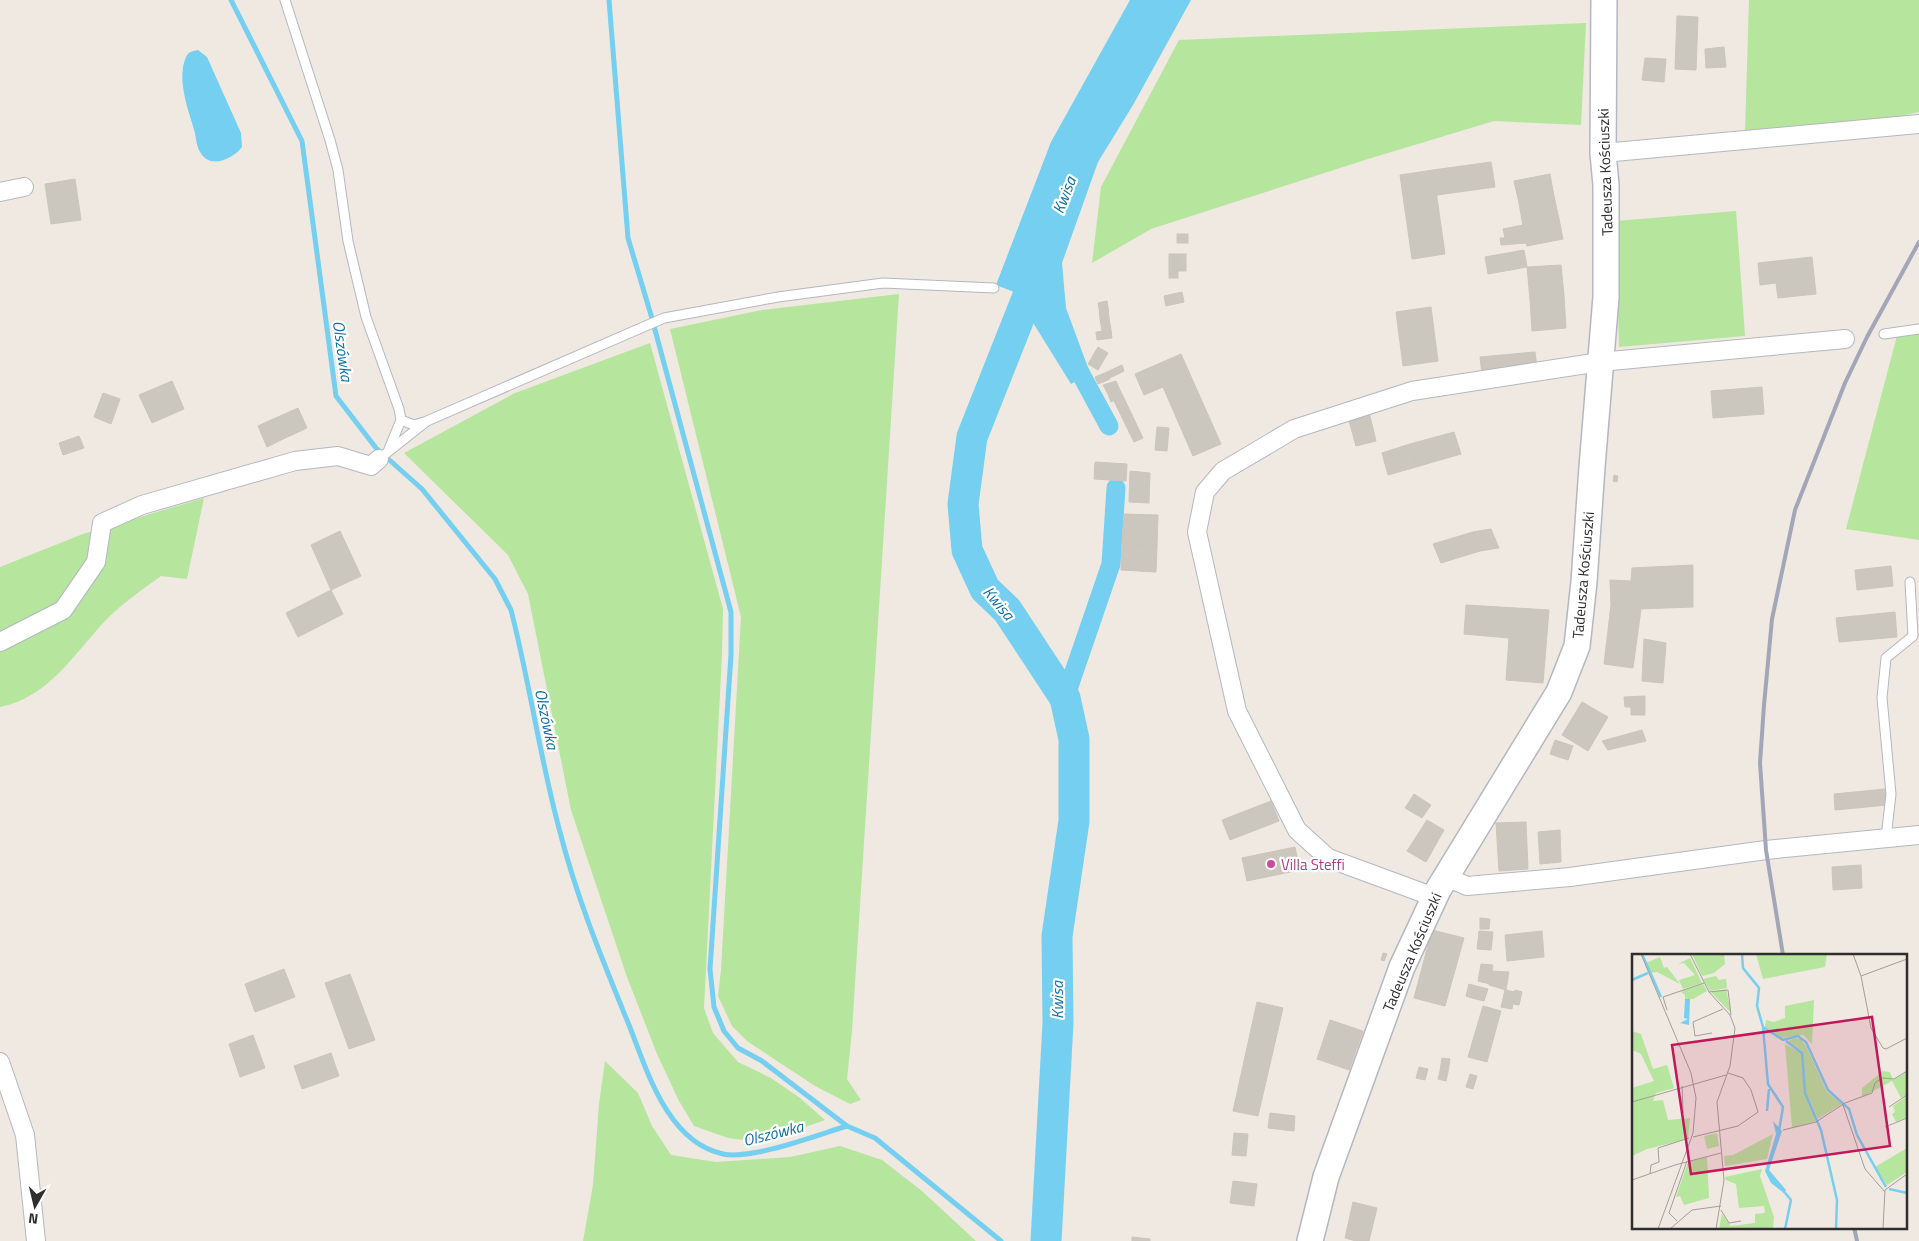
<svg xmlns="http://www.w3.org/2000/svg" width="1919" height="1241" font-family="'Titillium Web',sans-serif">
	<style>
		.green { fill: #b6e59e }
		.water { fill: #75cff0 }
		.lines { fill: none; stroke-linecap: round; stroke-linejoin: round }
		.stream { stroke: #75cff0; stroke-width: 5 }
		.canal { stroke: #75cff0; stroke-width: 19 }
		.river { stroke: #75cff0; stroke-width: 31 }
		.building { fill: #cbc7bf; stroke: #cbc5ba }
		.lane-casing { stroke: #b4b7c1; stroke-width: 11 }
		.street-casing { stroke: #b4b7c1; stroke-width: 20 }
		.secondary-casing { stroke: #b4b7c1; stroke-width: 28 }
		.lane { stroke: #fff; stroke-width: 9 }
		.street { stroke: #fff; stroke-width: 18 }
		.secondary { stroke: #fff; stroke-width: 25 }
		.rail { stroke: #a3a6b8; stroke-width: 4 }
		.hotel-dot { fill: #d1479c; stroke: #fff; stroke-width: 2 }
		.labels { text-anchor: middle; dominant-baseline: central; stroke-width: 4.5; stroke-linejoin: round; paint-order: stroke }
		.street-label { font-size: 15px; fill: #2e2e2e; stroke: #fff }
		.hotel-label { font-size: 15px; fill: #b23c85; stroke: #fff; text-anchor: start }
		.water-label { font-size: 16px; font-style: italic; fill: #0d6fa3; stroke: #fff }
		.inset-river { fill: none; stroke: #75cff0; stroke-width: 2.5 }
		.inset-road { fill: none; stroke: #a29e99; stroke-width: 1 }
		.view { fill: #c2185b; fill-opacity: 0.15; stroke: #c2185b; stroke-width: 2.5 }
		.inset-edge { fill: none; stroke: #2e2e2e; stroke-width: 2.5 }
	</style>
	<rect width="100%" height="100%" fill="#efe9e1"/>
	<!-- green -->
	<g class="green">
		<polygon points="1749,0 1919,0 1919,112 1882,120 1745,132"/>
		<polygon points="1586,23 1581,125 1494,121 1368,159 1151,229 1092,263 1101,187 1179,40"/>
		<polygon points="1736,211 1745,336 1619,347 1616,221"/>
		<polygon points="899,294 852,1031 847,1079 861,1100 850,1104 815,1086 747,1041 732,1026 718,996 721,970 741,617 670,329 762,310"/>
		<polygon points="1919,329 1919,540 1846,529 1898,332"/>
		<polygon points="650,343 723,609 722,654 704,1008 713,1033 738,1062 771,1078 800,1098 825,1120 774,1138 752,1141 728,1138 694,1126 679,1101 657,1054 627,977 571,810 528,594 508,555 404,453 515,393"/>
		<path d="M204 498 187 579 161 576C143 589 123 603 107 619 74 653 50 697 0 707V567L83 534Z"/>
		<polygon points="605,1061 638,1093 652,1126 671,1155 716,1162 790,1157 840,1146 882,1160 922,1191 976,1241 583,1241 593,1185 599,1104"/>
	</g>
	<!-- water -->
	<g class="water">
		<polygon points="1130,0 1191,0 1133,105 1098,162 1062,263 1066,308 1090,373 1071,384 1014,292 996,285 1051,142"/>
		<path d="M198 50 207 57 241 133 242 147C233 159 210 170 200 152 197 147 196 139 195 133 189 111 176 80 186 57 188 52 193 51 198 50Z"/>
	</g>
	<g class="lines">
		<!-- stream -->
		<g class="stream">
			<path d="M231 0 302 141 336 396 376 448 422 489 495 579 511 610C530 684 540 759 560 832 577 899 603 961 629 1025 647 1070 667 1142 723 1154 752 1160 817 1135 847 1126L875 1138 1001 1241"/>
			<polyline points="609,0 628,238 651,315 731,612 731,655 710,969 714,1007 724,1031 738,1048 762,1061 847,1126"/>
		</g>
		<!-- canal -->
		<g class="canal">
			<polyline points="1071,356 1109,426"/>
			<polyline points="1065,698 1111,564 1116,488"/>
		</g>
		<!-- river -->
		<polyline class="river" points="1039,268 972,437 963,504 967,550 985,589 1007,610 1065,698 1074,739 1074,821 1057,936 1058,1023 1046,1241"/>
	</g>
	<!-- building -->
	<g class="building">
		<polygon points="1677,16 1698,17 1696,70 1675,69"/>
		<polygon points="1724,47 1726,67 1706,68 1705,49"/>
		<polygon points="1645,58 1666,59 1664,82 1642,80"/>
		<polygon points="1491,162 1495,187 1437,195 1433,170"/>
		<polygon points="1433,170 1445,254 1412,259 1400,175"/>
		<polygon points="1550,174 1554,196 1519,203 1514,181"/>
		<polygon points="75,179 81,220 51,224 45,184"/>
		<polygon points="1554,196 1559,219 1523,226 1519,203"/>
		<polygon points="1559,219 1563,239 1527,246 1523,226"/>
		<polygon points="1523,225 1526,243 1501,245 1500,238 1505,238 1503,229"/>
		<rect x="1177" y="234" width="11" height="9"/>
		<polygon points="1524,250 1527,267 1488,274 1485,257"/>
		<rect x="1169" y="254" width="9" height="24"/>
		<rect x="1178" y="254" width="8" height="17"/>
		<polygon points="1812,257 1816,294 1778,298 1776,283 1760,285 1758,263"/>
		<polygon points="1561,265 1564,296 1530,299 1527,267"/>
		<polygon points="1182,292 1184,302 1166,306 1164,296"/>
		<polygon points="1564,296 1566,328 1532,331 1530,299"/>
		<polygon points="1107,301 1108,307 1099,308 1098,303"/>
		<polygon points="1108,307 1109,318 1100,319 1099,308"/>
		<polygon points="1431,307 1438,361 1403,366 1396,312"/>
		<polygon points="1109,318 1111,330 1102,331 1100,319"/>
		<polygon points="1111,330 1112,338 1097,340 1096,332"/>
		<polygon points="1098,347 1108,353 1098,370 1088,364"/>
		<polygon points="1535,352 1537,368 1482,374 1480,357"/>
		<polygon points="1181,354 1221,444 1193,456 1163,387 1144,395 1135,374"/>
		<polygon points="1122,365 1124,371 1114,376 1111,370"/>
		<polygon points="1111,370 1114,376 1109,378 1107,372"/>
		<polygon points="1107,372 1110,379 1098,384 1095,377"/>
		<polygon points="172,381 184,409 152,423 139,395"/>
		<polygon points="1116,381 1119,388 1108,394 1103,385"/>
		<polygon points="1762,387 1764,414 1713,418 1711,391"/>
		<polygon points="1119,388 1123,396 1111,402 1108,394"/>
		<polygon points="103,393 120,399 111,424 94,417"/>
		<polygon points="1123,396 1143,438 1134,442 1114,401"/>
		<polygon points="298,408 307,428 281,440 271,420"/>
		<polygon points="1369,412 1376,441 1356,446 1348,417"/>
		<polygon points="271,420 281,440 267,447 258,426"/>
		<polygon points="1157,427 1169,428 1167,451 1155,450"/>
		<polygon points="1454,432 1461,454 1416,467 1410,444"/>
		<polygon points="79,436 84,448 63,455 59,443"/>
		<polygon points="1410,444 1416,467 1388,475 1382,453"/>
		<polygon points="1095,462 1127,464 1126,481 1094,479"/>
		<polygon points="1130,471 1150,473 1149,503 1129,502"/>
		<polygon points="1614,475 1618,476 1617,482 1613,481"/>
		<polygon points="1124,514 1158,515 1157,546 1122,544"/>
		<polygon points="1491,529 1499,548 1480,551 1473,532"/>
		<polygon points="340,531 361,576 331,590 311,545"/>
		<polygon points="1473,532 1480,551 1441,563 1433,544"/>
		<polygon points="1122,544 1157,546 1156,572 1121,570"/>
		<polygon points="1693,565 1693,607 1638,609 1611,605 1610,580 1631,581 1632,568"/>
		<polygon points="1891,566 1893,586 1857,590 1855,570"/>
		<polygon points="331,590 343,614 298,637 286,613"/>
		<polygon points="1466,605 1549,610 1543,683 1506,680 1509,638 1464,634"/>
		<polygon points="1611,605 1641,609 1633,668 1604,664"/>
		<polygon points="1895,612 1897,637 1839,642 1836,618"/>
		<polygon points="1644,639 1666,643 1663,683 1642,681"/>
		<polygon points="1645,696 1645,715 1631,715 1631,707 1625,707 1624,697"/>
		<polygon points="1582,702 1608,717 1588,751 1562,735"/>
		<polygon points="1642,730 1646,741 1608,750 1602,741"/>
		<polygon points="1555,740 1573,746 1568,760 1550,754"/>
		<polygon points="1885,789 1887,805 1835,810 1834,794"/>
		<polygon points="1414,794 1431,805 1422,818 1405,808"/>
		<polygon points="1271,801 1279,821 1230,840 1222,820"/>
		<polygon points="1427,820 1444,830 1426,862 1407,851"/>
		<polygon points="1526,822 1528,869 1499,871 1496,823"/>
		<polygon points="1560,830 1561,862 1540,864 1538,832"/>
		<polygon points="1295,847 1300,870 1247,881 1242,858"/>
		<polygon points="1861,865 1862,888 1833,890 1832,867"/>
		<polygon points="1480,918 1490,919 1489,929 1480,929"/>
		<polygon points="1432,930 1464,938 1445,1006 1414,998"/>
		<polygon points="1479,931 1493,932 1492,942 1478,941"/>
		<polygon points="1542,931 1544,957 1507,961 1505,935"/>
		<polygon points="1478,941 1492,942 1491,950 1477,949"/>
		<polygon points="1383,953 1387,954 1384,961 1381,960"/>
		<polygon points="1481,964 1493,965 1492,971 1480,970"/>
		<polygon points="284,969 295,997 255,1012 245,984"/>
		<polygon points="1480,970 1492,971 1490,984 1478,981"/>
		<polygon points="1492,971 1509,972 1506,990 1489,985"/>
		<polygon points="350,974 375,1040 349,1049 325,983"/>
		<polygon points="1469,984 1476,986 1472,998 1466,996"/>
		<polygon points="1476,986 1488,989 1484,1001 1472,998"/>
		<polygon points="1505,990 1515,992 1512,1009 1501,1007"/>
		<polygon points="1515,990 1522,992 1519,1005 1513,1004"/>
		<polygon points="1257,1002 1283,1008 1258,1116 1233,1111"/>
		<polygon points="1483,1006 1501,1011 1487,1062 1468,1057"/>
		<polygon points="1330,1020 1363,1031 1349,1070 1317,1059"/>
		<polygon points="253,1035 265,1068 240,1077 229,1044"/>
		<polygon points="331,1053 339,1076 302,1089 294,1066"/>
		<polygon points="1442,1058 1450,1059 1448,1072 1440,1071"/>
		<polygon points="1419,1067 1428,1069 1425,1080 1416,1078"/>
		<polygon points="1440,1071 1448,1072 1446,1081 1438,1079"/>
		<polygon points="1470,1074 1477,1076 1473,1089 1466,1087"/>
		<polygon points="1270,1113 1295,1116 1294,1131 1268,1128"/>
		<polygon points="1234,1133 1248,1134 1246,1156 1232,1155"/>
		<polygon points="1233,1181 1257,1184 1254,1206 1230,1203"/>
		<polygon points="1353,1202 1377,1208 1369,1241 1356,1241 1345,1238"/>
		<polygon points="1132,1237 1150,1239 1150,1241 1132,1241"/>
	</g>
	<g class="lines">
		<defs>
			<g id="lane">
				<polyline points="285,0 330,140 338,170 348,241 366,317 399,409 401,420 389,449"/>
				<polyline points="1884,334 1919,329"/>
				<polyline points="401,420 414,425 424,422"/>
				<polyline points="379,459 427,421 664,318 778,297 883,283 994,288"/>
				<polyline points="1886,838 1891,794 1882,698 1886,658 1913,636 1910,582"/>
			</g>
			<g id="street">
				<polyline points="1603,153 1919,124"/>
				<polyline points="0,192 24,187"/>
				<polyline points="0,642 63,610 96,562 102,523 142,505 295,461 338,456 371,466 379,459"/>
				<polyline points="1446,877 1467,886 1570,877 1766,850 1919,835"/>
				<polyline points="1434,897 1328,858 1297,830 1237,711 1197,532 1205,492 1223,471 1294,429 1412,391 1600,362 1845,339"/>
				<polyline points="0,1062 25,1135 36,1241"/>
			</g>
			<polyline id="secondary" points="1310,1241 1326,1177 1402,967 1438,890 1559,692 1577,646 1584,582 1592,467 1606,297 1606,185 1603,153 1604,0"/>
		</defs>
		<!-- lane casing -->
		<use href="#lane" class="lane-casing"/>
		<!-- street casing -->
		<use href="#street" class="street-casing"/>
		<!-- secondary casing -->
		<use href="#secondary" class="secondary-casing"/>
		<!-- lane -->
		<use href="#lane" class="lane"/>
		<!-- street -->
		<use href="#street" class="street"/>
		<!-- secondary -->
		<use href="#secondary" class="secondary"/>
		<!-- rail -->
		<g class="rail">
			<polyline points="1783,955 1766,850 1760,763 1764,705 1772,619 1795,510 1845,383 1867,337 1919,242"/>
			<polyline points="1854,1227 1857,1241"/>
		</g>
	</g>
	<!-- markers -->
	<circle class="hotel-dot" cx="1271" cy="864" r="5"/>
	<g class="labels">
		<!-- street labels -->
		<g class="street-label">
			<text transform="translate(1605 172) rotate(-92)">Tadeusza Kościuszki</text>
			<text transform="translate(1583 575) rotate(-85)">Tadeusza Kościuszki</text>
			<text transform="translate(1412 952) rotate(-67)">Tadeusza Kościuszki</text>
		</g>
		<!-- hotel labels -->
		<g class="hotel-label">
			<text x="1281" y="864">Villa Steffi</text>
		</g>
		<!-- water labels -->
		<g class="water-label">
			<text transform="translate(1064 195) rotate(-69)">Kwisa</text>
			<text transform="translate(343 351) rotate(82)">Olszówka</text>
			<text transform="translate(999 603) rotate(50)">Kwisa</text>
			<text transform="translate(547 719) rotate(78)">Olszówka</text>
			<text transform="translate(1057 1000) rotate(-90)">Kwisa</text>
			<text transform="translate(773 1133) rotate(-14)">Olszówka</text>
		</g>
	</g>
	<!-- overview -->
	<g transform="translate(1632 954)">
		<rect width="275" height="275" fill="#efe9e1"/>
		<path d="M60 0H92L93 10 82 19 70 22ZM124 0H195L193 13 131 25ZM28 3 32 14 35 13 48 30 25 18 19 19 14 9ZM58 4 70 29 51 35 47 26 63 21 52 9 46 10ZM84 22 87 26 94 25 95 34 78 37 71 25ZM71 30 75 37 61 45H53V41L48 37ZM94 35 99 59 79 38ZM182 46 180 90 171 81 149 84 133 73 134 66 142 68 153 64V52ZM0 77 9 80 21 115 35 111 42 134 24 139 21 147 31 146 36 166 58 164 56 185 15 195 0 202V134L22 127 9 100 0 96ZM163 84 169 85 174 92 195 138 210 150 186 165 174 139 170 97 156 87ZM153 90 169 99 172 138 184 167 160 174ZM251 117 258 118 261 126 275 118V141L269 144 260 127 230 143V134ZM275 142V163L264 168 260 160 263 158 261 152ZM85 179 87 192 75 195 72 182ZM141 180 135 205 93 212 92 202 101 201ZM275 194V218L255 231 243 213ZM75 203 77 244 52 251 48 242 44 243 56 208ZM130 215 128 222 142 263 141 275H87L90 260 99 272 123 269V260L133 259 132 252 107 254 104 230 94 226 93 223Z" fill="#b6e59e"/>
		<path d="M53 45H58L57 71 48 69 56 65 52 64ZM141 167 150 177 137 216 154 236 152 239 139 229 133 217 144 180Z" fill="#75cff0"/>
		<path class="inset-river" d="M10 0 29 43M110 0 111 14 127 34 125 52 131 73 136 130 151 153 147 177M0 26 16 19M131 73 151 86 166 82 174 88 196 136 217 155 225 181 254 233M154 87 170 99 173 139 189 176 205 246 204 275M135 157 137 135M150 235 159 246 153 275M257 235 275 239"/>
		<path class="inset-road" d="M9 0 59 119 64 144 61 179 26 275M58 0 77 38 98 61 103 74 98 112 85 148 92 226 84 275M221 0 229 22M275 5 229 22 239 74 251 94 254 95 275 84M77 38 96 36 99 61M35 56 31 43 72 29M80 79 63 82 61 68 91 55M50 132 51 159M0 148 94 121M211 151 233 215 253 238M257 153 275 141M253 173 275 164M151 176 184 168 213 149 240 139 243 129 250 124 262 125 275 117M61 183 106 172 126 158 119 136 111 124 96 119M18 220 19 211 27 208 26 194 57 184M0 226 43 211 89 199M89 256 97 269 109 267M45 267 37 259 55 207M38 275 60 256 89 252M251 275 253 236 275 220"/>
		<path class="view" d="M240 63 258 192 59 220 40 91Z"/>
		<rect width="275" height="275" class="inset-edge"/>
	</g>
	<!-- north arrow -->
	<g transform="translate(35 1206) rotate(188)" stroke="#ffffff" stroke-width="4" paint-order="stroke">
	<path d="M0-4L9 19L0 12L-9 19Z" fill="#2e2e2e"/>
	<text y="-8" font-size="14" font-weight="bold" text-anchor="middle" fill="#2e2e2e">N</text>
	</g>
</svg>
